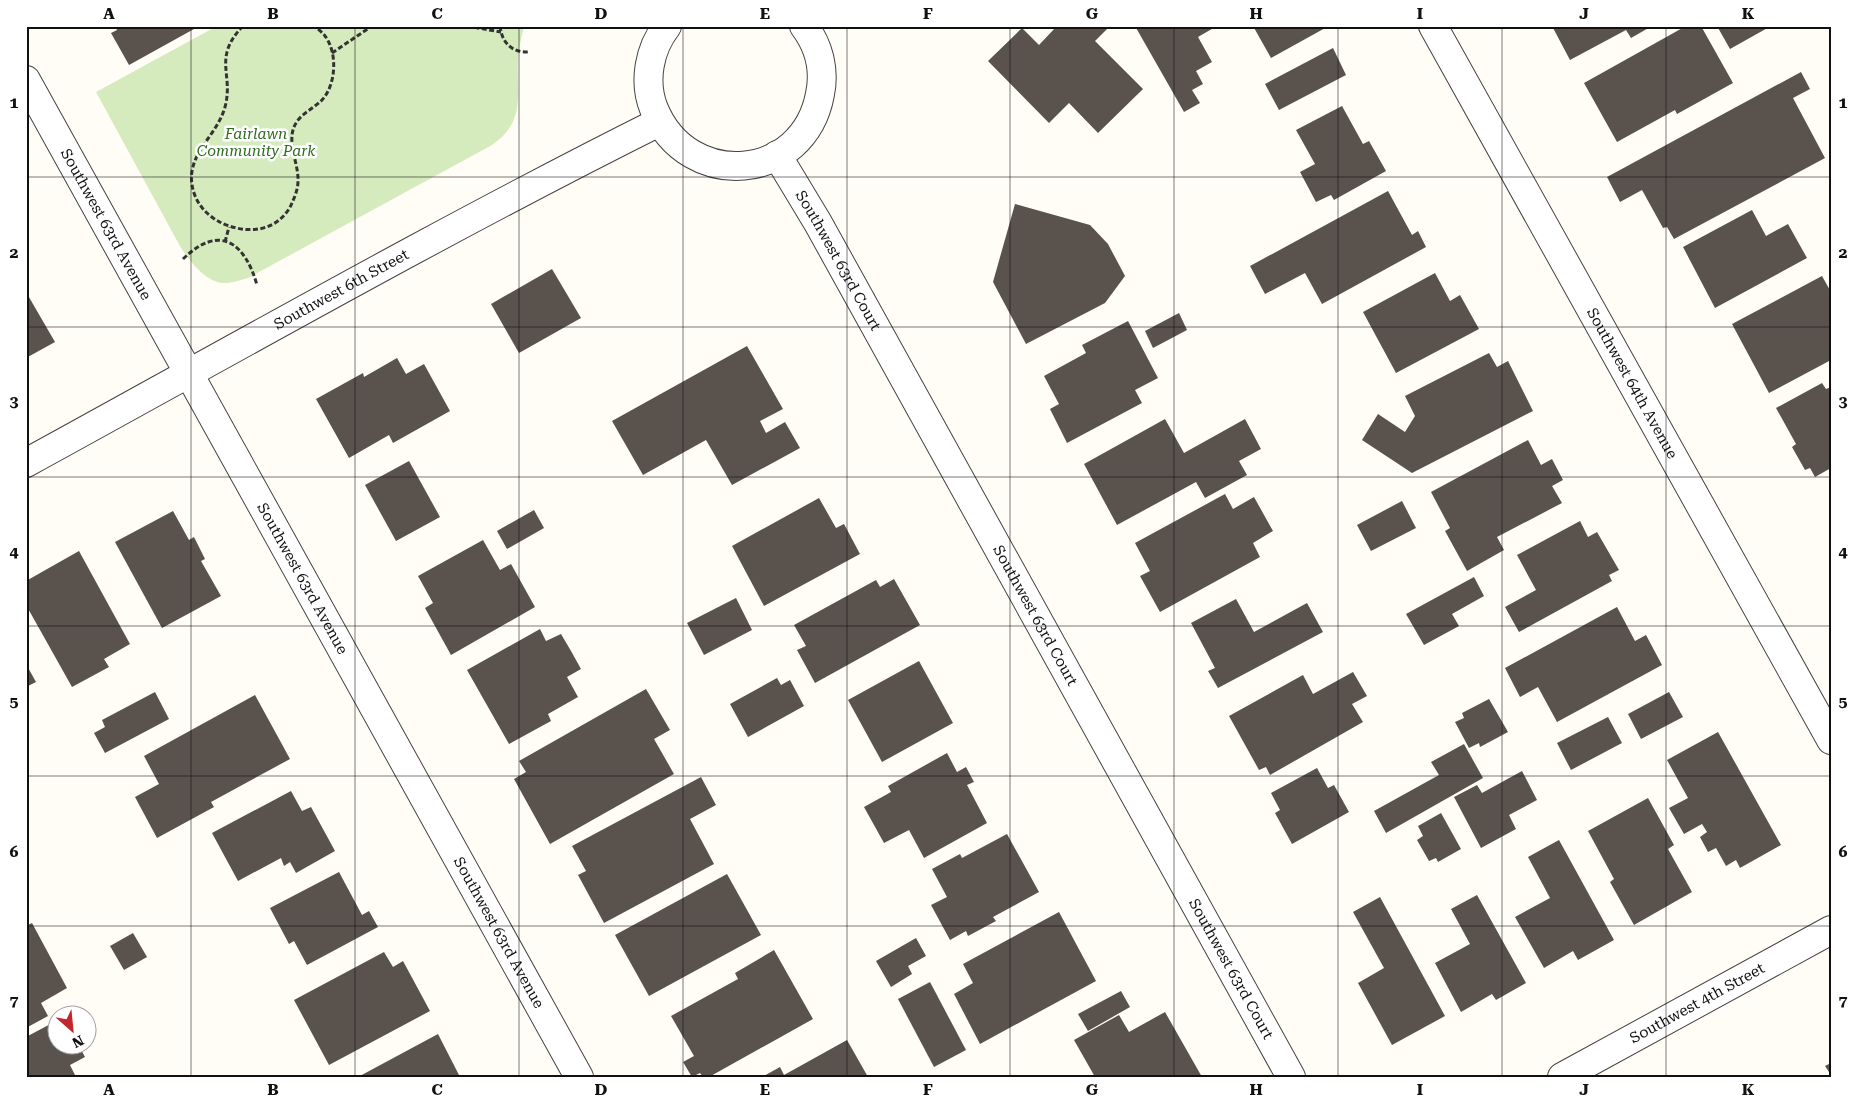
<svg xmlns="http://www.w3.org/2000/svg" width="1857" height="1103" font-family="'Roboto Serif',serif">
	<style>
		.green { fill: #d5ebbd }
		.building { fill: #5a524d }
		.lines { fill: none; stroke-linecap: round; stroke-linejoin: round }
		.minor-casing { stroke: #444; stroke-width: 30 }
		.tertiary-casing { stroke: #444; stroke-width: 30 }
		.path { stroke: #333; stroke-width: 3; stroke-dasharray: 5 2.5; stroke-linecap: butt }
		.minor { stroke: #fff; stroke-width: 28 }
		.tertiary { stroke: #fff; stroke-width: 28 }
		.grid { fill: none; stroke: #111; stroke-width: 1; stroke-opacity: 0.55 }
		.labels { text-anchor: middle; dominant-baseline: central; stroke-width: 5; stroke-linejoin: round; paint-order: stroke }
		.park-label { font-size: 15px; font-style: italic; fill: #2f6b1f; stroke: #fff }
		.street-label { font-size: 15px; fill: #111; stroke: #fff }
		.neatline { fill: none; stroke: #111; stroke-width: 2 }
		.grid-label { font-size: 16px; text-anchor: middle; font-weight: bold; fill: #111 }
	</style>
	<rect width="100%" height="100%" fill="#fffdf5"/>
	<!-- green -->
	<path class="green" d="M217 26H524C522 36 519 46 518 57 516 93 527 121 492 145L248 278C241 280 234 282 228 283 207 285 191 262 181 248L96 92Z"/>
	<!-- building -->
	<g class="building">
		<polygon points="115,26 192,26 194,29 129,65 111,33 117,30"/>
		<polygon points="1057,26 1110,26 1095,41 1143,89 1098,133 1069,103 1049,123 988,61 1022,28 1039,45"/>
		<polygon points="1135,26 1217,26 1198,37 1212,62 1196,71 1203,84 1192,90 1200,103 1184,112"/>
		<polygon points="1253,26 1327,26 1327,27 1271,58"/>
		<polygon points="1552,26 1652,26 1631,38 1626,30 1570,60"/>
		<polygon points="1686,26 1701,26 1733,83 1677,114 1675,110 1617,142 1584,83"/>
		<polygon points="1717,26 1771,26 1730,49"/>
		<polygon points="1333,48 1346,75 1279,110 1265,84"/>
		<polygon points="1801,72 1810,89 1793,98 1825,158 1674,239 1667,227 1663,228 1642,190 1620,202 1607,177"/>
		<polygon points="1342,106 1363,144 1369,141 1386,171 1334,200 1331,195 1316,202 1300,172 1315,164 1296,130"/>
		<polygon points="1388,191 1412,235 1418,231 1426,247 1322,304 1305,273 1265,294 1250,266"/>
		<polygon points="1015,204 1090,225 1108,244 1125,276 1105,303 1026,344 993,282"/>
		<polygon points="1752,210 1766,236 1788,224 1807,258 1715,308 1683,247"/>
		<polygon points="552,269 581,318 519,353 491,304"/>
		<polygon points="1435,273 1450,301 1460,295 1479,329 1396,373 1363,312"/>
		<polygon points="1822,276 1831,292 1831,360 1769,393 1732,324"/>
		<polygon points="26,292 55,342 26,358"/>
		<polygon points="1179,313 1187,330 1153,348 1145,331"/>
		<polygon points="1128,321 1158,378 1135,390 1142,403 1067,443 1050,409 1059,404 1044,376 1086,353 1082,345"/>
		<polygon points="747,346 783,409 760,421 766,433 785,422 800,448 732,485 706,440 643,475 612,421"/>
		<polygon points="1489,353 1497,367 1508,361 1533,411 1412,473 1362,440 1378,414 1405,432 1415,416 1405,396"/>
		<polygon points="397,358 406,374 424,364 450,411 393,443 389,435 349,458 316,399 363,373 364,377"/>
		<polygon points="1822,383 1826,389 1831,387 1831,468 1815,477 1810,468 1805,470 1792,447 1796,444 1776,408"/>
		<polygon points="1165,419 1184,453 1245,419 1261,449 1239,461 1247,475 1205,498 1196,482 1117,525 1084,464"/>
		<polygon points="1528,440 1541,465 1552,459 1563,480 1552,486 1562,503 1497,537 1504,550 1467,571 1445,531 1450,528 1431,492"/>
		<polygon points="409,461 440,517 396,541 365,485"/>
		<polygon points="1225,494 1233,509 1254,497 1273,531 1253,543 1260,557 1160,612 1140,576 1150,571 1135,543"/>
		<polygon points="819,498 836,528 844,524 860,554 764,606 732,546"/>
		<polygon points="1402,501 1416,528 1371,551 1357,525"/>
		<polygon points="534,510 544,528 507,549 497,531"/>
		<polygon points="173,511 189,540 194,537 205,559 201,561 221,596 162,628 115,542"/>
		<polygon points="1580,521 1588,537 1597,532 1619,570 1609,575 1612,581 1519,632 1505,607 1536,590 1517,555"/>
		<polygon points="483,540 500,570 511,564 535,607 451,655 425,608 433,603 418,576"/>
		<polygon points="79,551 130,644 104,659 109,667 72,687 26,605 26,581"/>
		<polygon points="1474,577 1484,596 1452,614 1459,626 1424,645 1406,614"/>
		<polygon points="894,579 920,625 815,683 797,650 806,646 794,625 876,580 880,587"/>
		<polygon points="736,598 752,630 704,655 687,623"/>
		<polygon points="1236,599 1254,632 1307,603 1323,632 1218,688 1208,671 1215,668 1191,623"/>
		<polygon points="1617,607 1635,641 1646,635 1662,665 1557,722 1538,687 1520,697 1505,668"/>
		<polygon points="540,629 546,641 561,634 571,651 581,669 567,677 578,697 548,714 551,721 509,744 467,670"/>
		<polygon points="919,661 953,723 882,762 848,700"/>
		<polygon points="26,664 36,682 26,687"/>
		<polygon points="1353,672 1367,696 1352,704 1363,722 1270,775 1266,767 1259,770 1229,716 1303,675 1313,694"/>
		<polygon points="777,678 781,685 790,680 804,706 748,737 730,704"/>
		<polygon points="646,689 670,730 654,739 674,774 550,844 514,779 526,772 519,761"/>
		<polygon points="155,692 169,719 105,753 94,733 105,727 102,720"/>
		<polygon points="1669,692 1683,717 1641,739 1628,714"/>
		<polygon points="255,695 290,759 211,802 214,807 157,838 135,797 159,784 144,756"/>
		<polygon points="1489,699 1508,732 1480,747 1479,743 1469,748 1455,722 1464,718 1462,713"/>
		<polygon points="1608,717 1622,743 1571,770 1557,743"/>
		<polygon points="1718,732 1781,845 1740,868 1736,860 1726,866 1716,848 1708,852 1700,837 1707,832 1702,824 1684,834 1669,808 1688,798 1667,760"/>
		<polygon points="1464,744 1483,778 1386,833 1374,811 1439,775 1431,762"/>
		<polygon points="947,753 957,772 966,767 974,782 967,785 987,823 924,858 909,830 884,843 864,807 891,792 888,786"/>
		<polygon points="1317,768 1328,788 1334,785 1349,812 1292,844 1275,813 1280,810 1271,793"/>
		<polygon points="1522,771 1537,800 1509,815 1516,829 1481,848 1454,797 1477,785 1482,793"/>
		<polygon points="701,777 716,805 690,819 714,864 604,923 578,875 586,871 572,846"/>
		<polygon points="291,791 302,811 311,807 335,851 296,873 290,862 284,866 281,858 238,881 212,833"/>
		<polygon points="1648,798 1674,845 1668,849 1692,892 1634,925 1610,882 1614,879 1588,831"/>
		<polygon points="1441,813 1461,849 1438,862 1436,858 1429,861 1417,840 1423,836 1418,826"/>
		<polygon points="1007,834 1039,892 993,917 996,921 968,936 966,931 950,940 931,905 947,897 932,869 960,854 962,858"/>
		<polygon points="1559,840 1614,940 1578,960 1573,951 1544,968 1515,917 1550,898 1528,857"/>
		<polygon points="339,872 362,915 369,911 378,927 307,965 294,941 289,944 270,908"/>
		<polygon points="727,874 761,935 649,996 615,935"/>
		<polygon points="1477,895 1526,983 1496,1000 1492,994 1461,1012 1435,963 1470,944 1451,909"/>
		<polygon points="1380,897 1445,1016 1392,1045 1358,983 1384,968 1353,912"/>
		<polygon points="1059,912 1096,981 980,1044 954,994 973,983 963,964"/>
		<polygon points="32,923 67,988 41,1003 48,1016 26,1028 26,926"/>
		<polygon points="133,933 147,957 124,970 110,946"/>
		<polygon points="916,938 926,956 908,966 912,974 891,987 876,961"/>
		<polygon points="774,950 813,1019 709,1077 703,1077 700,1073 692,1077 683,1062 694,1056 671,1016 738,979 735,973"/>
		<polygon points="384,952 393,967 403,961 430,1011 329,1065 294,1000"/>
		<polygon points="930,982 966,1050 934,1067 898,999"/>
		<polygon points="1121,991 1130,1007 1088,1031 1078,1014"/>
		<polygon points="1165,1012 1202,1077 1095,1077 1074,1040 1119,1015 1129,1032"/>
		<polygon points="58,1020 58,1046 79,1046 85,1057 70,1065 76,1077 26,1077 26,1037"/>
		<polygon points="438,1034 460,1077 358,1077"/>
		<polygon points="847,1040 868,1077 762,1077 780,1067 784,1075"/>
		<polygon points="1831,1063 1831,1075 1825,1066"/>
	</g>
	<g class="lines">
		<defs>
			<g id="minor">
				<path d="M667 26C649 49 643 82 654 109 688 192 804 182 820 94 825 70 819 46 804 26"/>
				<path id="s1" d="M1433 26 1831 740"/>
				<path id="s2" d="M26 80 579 1077"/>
				<path id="s3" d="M777 155 818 223 1291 1077"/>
				<path id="s4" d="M26 463C236 348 445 229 659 122"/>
			</g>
			<g id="tertiary">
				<path id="s5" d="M1562 1077 1831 930"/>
			</g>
		</defs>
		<!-- minor casing -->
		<use href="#minor" class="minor-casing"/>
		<!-- tertiary casing -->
		<use href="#tertiary" class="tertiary-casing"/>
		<!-- path -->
		<g class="path">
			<path d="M243 26C212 58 234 74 225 107 216 139 182 156 194 193 198 205 207 215 218 221 232 229 253 233 269 226 279 222 288 213 292 203 295 196 298 189 298 181 299 162 283 137 299 119 305 112 315 107 322 100 336 85 338 53 325 36 323 33 318 29 314 26"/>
			<polyline points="467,26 501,32"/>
			<path d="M500 26C502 44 513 53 530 52"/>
			<polyline points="332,53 372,26"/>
			<polyline points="225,242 229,227"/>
			<path d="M183 259C220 223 245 243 257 285"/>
		</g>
		<!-- minor -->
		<use href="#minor" class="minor"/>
		<!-- tertiary -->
		<use href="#tertiary" class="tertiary"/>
	</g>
	<!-- grid -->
	<path class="grid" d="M191 26V1077M355 26V1077M519 26V1077M683 26V1077M847 26V1077M1010 26V1077M1174 26V1077M1338 26V1077M1502 26V1077M1666 26V1077M26 177H1831M26 327H1831M26 477H1831M26 626H1831M26 776H1831M26 926H1831"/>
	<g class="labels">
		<!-- park labels -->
		<g class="park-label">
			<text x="256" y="134">Fairlawn<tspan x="256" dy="17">Community Park</tspan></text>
		</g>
		<!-- street labels -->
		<g class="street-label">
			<text stroke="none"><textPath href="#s2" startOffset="165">Southwest 63rd Avenue</textPath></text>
			<text stroke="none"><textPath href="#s3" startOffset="122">Southwest 63rd Court</textPath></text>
			<text stroke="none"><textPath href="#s4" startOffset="360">Southwest 6th Street</textPath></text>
			<text stroke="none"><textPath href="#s1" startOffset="409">Southwest 64th Avenue</textPath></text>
			<text stroke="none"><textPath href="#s2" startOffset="570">Southwest 63rd Avenue</textPath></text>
			<text stroke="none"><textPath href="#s3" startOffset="528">Southwest 63rd Court</textPath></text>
			<text stroke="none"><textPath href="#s2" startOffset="975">Southwest 63rd Avenue</textPath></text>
			<text stroke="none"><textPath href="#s3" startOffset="932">Southwest 63rd Court</textPath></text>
			<text stroke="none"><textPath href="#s5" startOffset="154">Southwest 4th Street</textPath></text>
		</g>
	</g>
	<!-- border -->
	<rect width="1857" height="1103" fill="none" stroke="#ffffff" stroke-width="55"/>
	<!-- north arrow -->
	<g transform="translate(72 1030) rotate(153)"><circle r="24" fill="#ffffff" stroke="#a0a0a0"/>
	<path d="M0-4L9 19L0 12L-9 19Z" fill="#c4262e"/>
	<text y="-8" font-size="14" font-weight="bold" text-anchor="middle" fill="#111111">N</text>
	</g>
	<rect x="28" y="28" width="1802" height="1048" class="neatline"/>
	<g class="grid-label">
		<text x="109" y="19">A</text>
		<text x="273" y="19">B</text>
		<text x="437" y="19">C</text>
		<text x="601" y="19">D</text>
		<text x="765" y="19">E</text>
		<text x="928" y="19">F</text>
		<text x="1092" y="19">G</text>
		<text x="1256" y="19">H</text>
		<text x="1420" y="19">I</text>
		<text x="1584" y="19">J</text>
		<text x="1748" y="19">K</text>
		<text x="14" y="108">1</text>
		<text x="1843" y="108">1</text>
		<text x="14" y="258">2</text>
		<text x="1843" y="258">2</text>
		<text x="14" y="407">3</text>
		<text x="1843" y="407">3</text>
		<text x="14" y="557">4</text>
		<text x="1843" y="557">4</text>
		<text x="14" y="707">5</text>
		<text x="1843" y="707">5</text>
		<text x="14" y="857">6</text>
		<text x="1843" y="857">6</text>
		<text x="14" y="1006">7</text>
		<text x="1843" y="1006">7</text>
		<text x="109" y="1095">A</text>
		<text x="273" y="1095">B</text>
		<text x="437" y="1095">C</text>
		<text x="601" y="1095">D</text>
		<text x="765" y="1095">E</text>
		<text x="928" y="1095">F</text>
		<text x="1092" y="1095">G</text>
		<text x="1256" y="1095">H</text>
		<text x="1420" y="1095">I</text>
		<text x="1584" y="1095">J</text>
		<text x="1748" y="1095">K</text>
	</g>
</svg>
